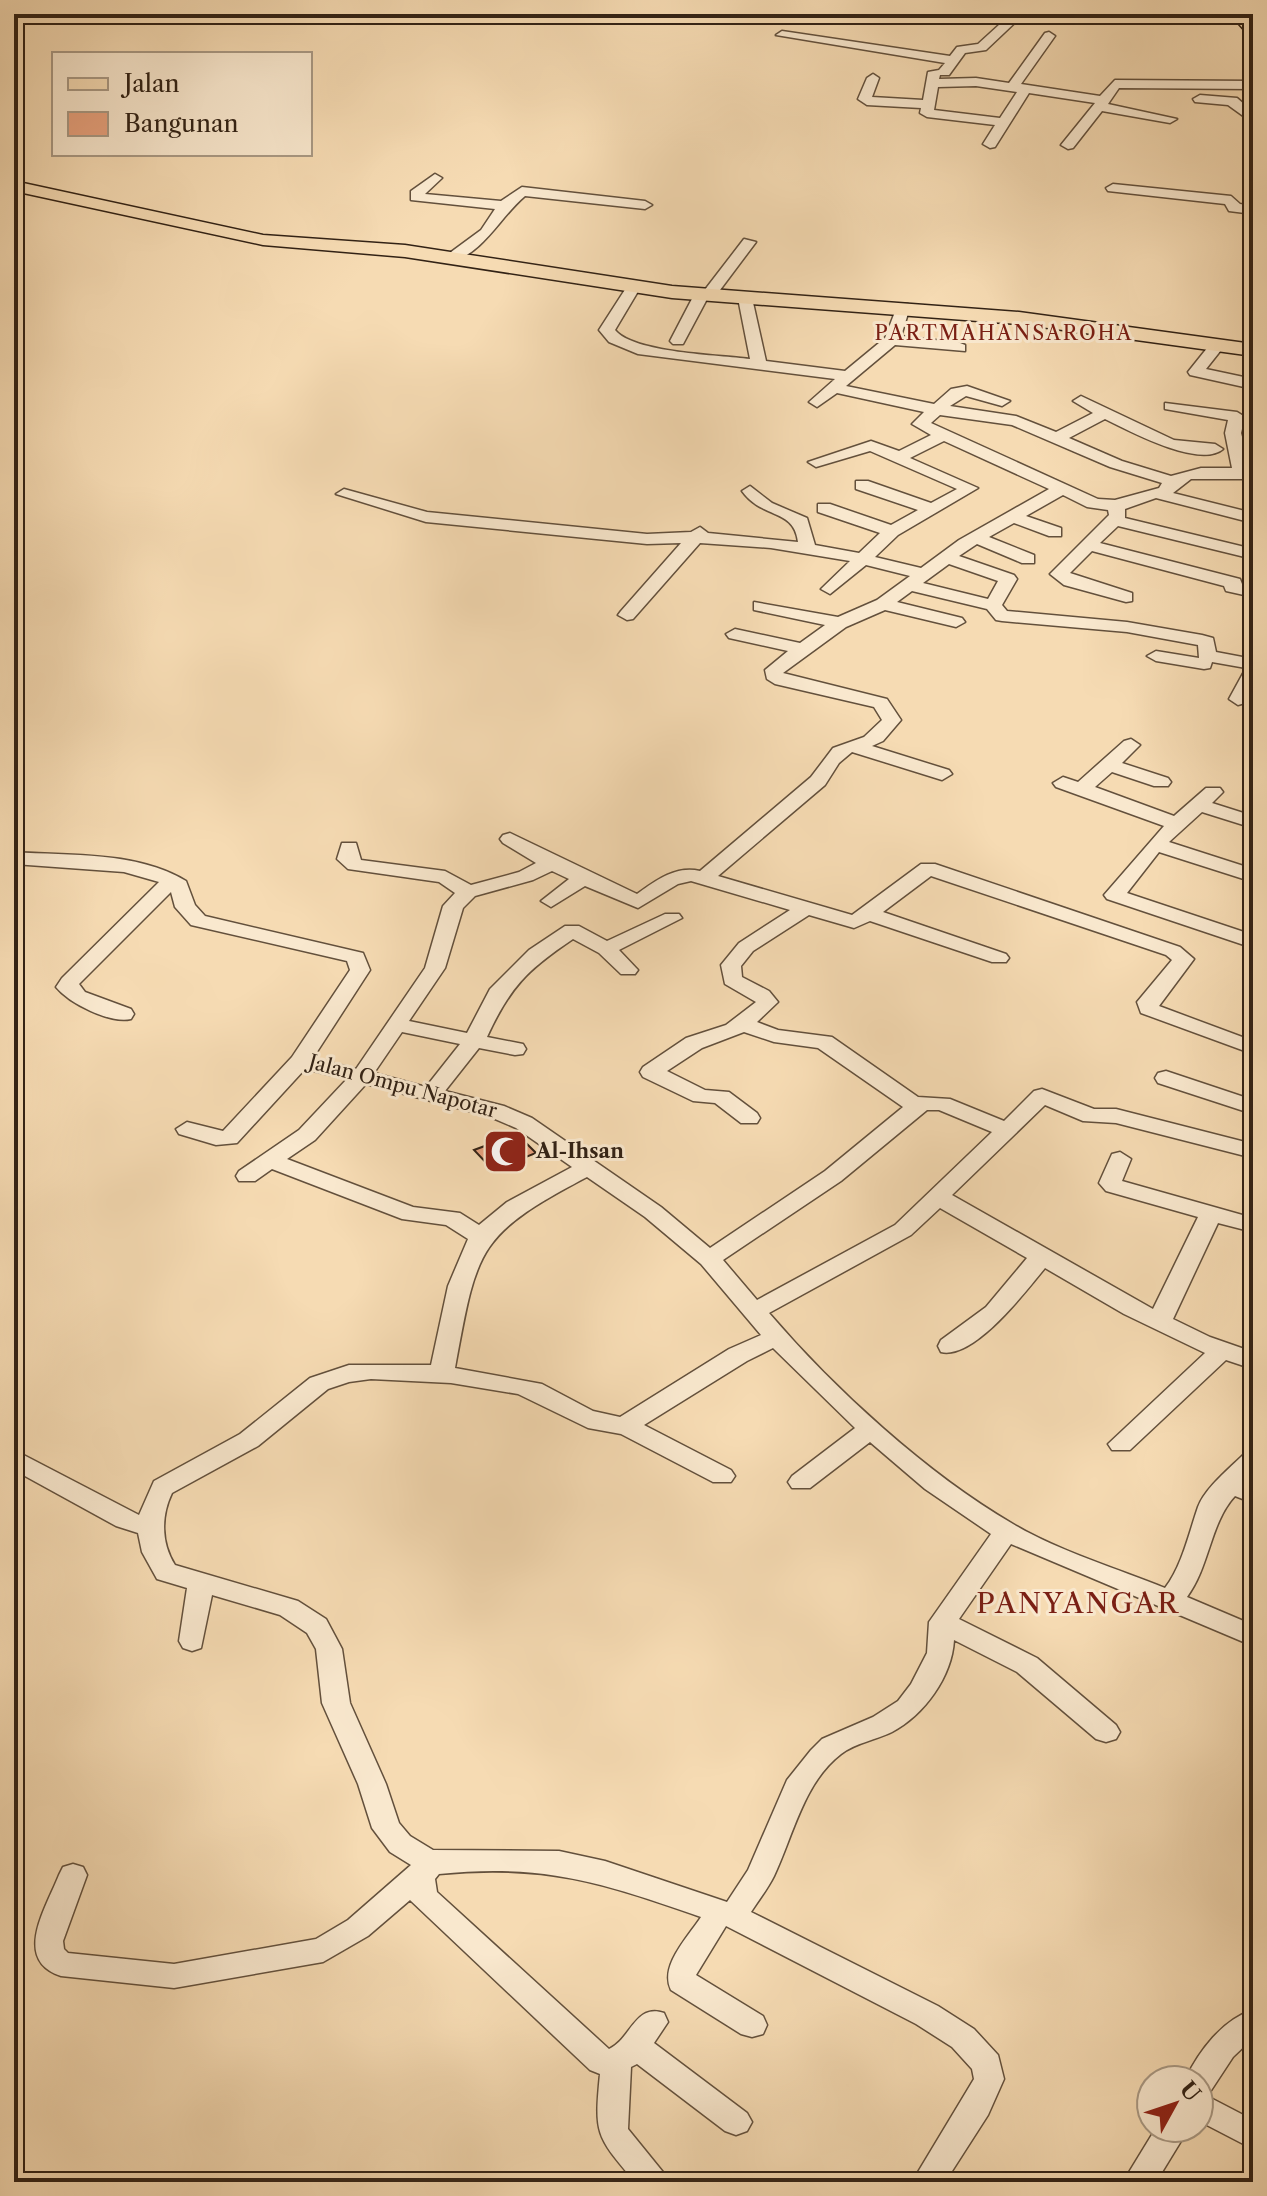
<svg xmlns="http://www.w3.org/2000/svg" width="1267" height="2196" font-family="'Libre Caslon Text',serif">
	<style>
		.building { fill: #e8a27e; stroke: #322215; stroke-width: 2 }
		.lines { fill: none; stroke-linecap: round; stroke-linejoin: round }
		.minor-casing { stroke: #63503c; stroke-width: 3 }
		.major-casing { stroke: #322215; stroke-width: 3 }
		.highway-casing { stroke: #322215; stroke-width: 3 }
		.minor { fill: #f9e8ce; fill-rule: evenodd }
		.major { fill: #f6dbb3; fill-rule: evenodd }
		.highway { fill: #f6dbb3; fill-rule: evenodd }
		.labels { text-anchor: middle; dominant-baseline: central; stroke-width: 6; stroke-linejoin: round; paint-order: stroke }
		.far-quarter-label { font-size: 20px; letter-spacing: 2px; fill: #7a1f14; stroke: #f9e8ce }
		.street-label { font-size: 20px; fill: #322215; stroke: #f9e8ce }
		.poi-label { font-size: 20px; font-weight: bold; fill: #322215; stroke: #f9e8ce; text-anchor: start }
		.near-quarter-label { font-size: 28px; letter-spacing: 2px; fill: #7a1f14; stroke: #f9e8ce }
	</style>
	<rect width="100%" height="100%" fill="#f6dbb3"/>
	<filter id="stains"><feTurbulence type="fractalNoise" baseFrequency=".0025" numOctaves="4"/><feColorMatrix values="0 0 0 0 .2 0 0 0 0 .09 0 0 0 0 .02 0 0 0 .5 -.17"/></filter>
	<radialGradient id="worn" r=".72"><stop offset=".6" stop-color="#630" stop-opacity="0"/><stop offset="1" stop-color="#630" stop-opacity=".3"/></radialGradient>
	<!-- building -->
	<polygon class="building" points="517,1134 536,1153 493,1170 474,1150"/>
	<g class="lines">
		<defs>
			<g id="minor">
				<path d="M1011 14H1024L986 50 965 53 949 75H940L939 79 976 78 1009 83 1045 33 1049 32 1055 36 1021 84 1100 96 1115 80 1253 81V89L1119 88 1108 104 1177 119 1170 123 1102 111 1073 148 1068 149 1061 145 1095 103 1029 93 995 147 990 148 983 144 995 125 927 117 920 113 921 108 867 105 858 99 867 78 873 74 879 78 872 97 923 100 928 72 939 70 945 63 776 35 782 31 950 56 957 47 978 44ZM976 86 1017 92 1000 118 934 110 938 87Z"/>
				<polygon points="1200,95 1237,98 1253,112 1253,123 1228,105 1195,102 1193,99"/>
				<path d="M435 174 442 178 425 194 501 201 522 187 645 201 652 205 645 209 525 196C500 217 485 251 452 262L445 258 447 255 481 230 495 209 411 200V191Z"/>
				<polygon points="1113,184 1231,196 1240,204 1253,206 1253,214 1229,211 1225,204 1108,191 1106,188"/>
				<polygon points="744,239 756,242 714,298 707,299 683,344 673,344 670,341 694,295 704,291"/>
				<path d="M633 284 640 288 615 330C633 353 720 355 750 359L738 298 745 294 752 298 766 361 845 371 885 338 898 304H908L910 307 901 336 960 343 965 345V351L895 345 846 386 934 404 951 389 967 386 1010 401 1002 406 966 396 950 406 1016 416 1056 432 1093 413 1073 401 1081 396 1174 440 1215 444 1223 449C1200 469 1129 431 1105 419L1069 438 1122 461 1171 476 1201 468H1232L1225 433 1228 420 1165 409V403L1237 412 1245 417 1241 433 1253 479H1191L1173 493 1253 513V523L1156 498 1125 509V518L1253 549V559L1118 526 1100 543 1240 579 1242 584 1253 587V597L1226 591 1224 586 1092 551 1070 573 1132 593V601L1126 602 1064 585 1050 574 1109 515 1108 510 1087 507 1063 495 1026 516 1061 528V536H1049L1014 523 989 537 1034 555V563H1022L977 544 959 556 1014 575 1017 579 1002 605 1007 611 1127 622 1202 635 1213 638 1216 652 1253 659V688L1245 703 1238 705 1229 699 1246 668 1212 662 1210 668 1204 669 1156 661 1147 656 1156 651 1199 658 1198 645 1127 632 1002 621 996 620 987 609 912 591 897 602 962 618 965 622 956 627 885 610 846 627 783 673 887 699 901 720 883 741 872 746 949 770 952 774 942 780 852 752 839 763 825 785 718 876 852 915 921 864H935L1180 947 1194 959 1159 1006 1253 1041V1054L1141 1013 1137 1002 1172 960 1166 955 931 876 883 912 1006 954 1009 958 1006 962H992L870 921 854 928 809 915 753 951 741 966 742 977 769 991 778 1002 757 1022 778 1030 832 1037 918 1097 950 1099 1004 1121 1034 1091 1042 1089 1094 1109H1116L1253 1144V1158L1116 1123 1083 1121 1045 1105 952 1195 1153 1309 1198 1217 1106 1191 1099 1183 1112 1154 1120 1152 1131 1159 1122 1181 1253 1218V1232L1218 1223 1173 1319 1210 1337 1253 1352V1369L1226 1360 1130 1450H1112L1108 1444 1205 1353 1124 1314 1045 1268C1026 1291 974 1360 941 1352L938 1346 941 1340 986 1307 1027 1258 940 1208 911 1235 769 1313C834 1389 927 1474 1013 1524 1056 1550 1118 1569 1165 1588 1182 1566 1189 1533 1198 1507 1205 1488 1230 1468 1244 1454L1253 1451V1476L1248 1481 1253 1483V1503L1235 1496C1210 1523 1210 1566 1187 1597L1253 1625V1646L1011 1544 959 1619 1037 1658 1116 1725 1120 1732 1116 1739 1106 1742 1096 1739 1017 1672 954 1640C952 1677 924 1715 892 1732 876 1740 855 1743 841 1754 804 1782 793 1836 774 1876 768 1888 759 1900 751 1912L938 2006 974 2029 998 2055 1004 2079 988 2115 945 2182H912L974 2079 972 2069 952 2047 916 2024 726 1926 696 1975 763 2016 767 2025 763 2034 752 2037 741 2034 671 1990C659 1966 688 1937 701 1917 603 1883 544 1863 439 1874L435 1879 437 1892 609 2049C631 2039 635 2003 664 2013L668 2022 654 2043 747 2113 752 2122 747 2131 736 2135 725 2131 637 2064 631 2067 628 2129 671 2182H635C596 2136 594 2135 600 2074L590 2070 410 1900 368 1936 323 1962 174 1988 61 1976C12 1960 46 1908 59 1875L63 1867 73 1864 83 1867 87 1875 63 1941 64 1949 68 1953 174 1964 316 1939 348 1920 411 1865 390 1852 372 1828 358 1784 322 1703 316 1649 307 1633 280 1615 212 1595 201 1648 192 1651 183 1648 179 1641 187 1588 157 1579 142 1552 138 1533 116 1526 14 1470V1450L139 1515 154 1481 240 1434 310 1378 349 1365H431L448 1286 468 1239 446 1225 402 1219 272 1169 255 1181H239L236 1176 239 1171 299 1130 347 1079 305 1069 237 1143 216 1145 179 1134 176 1129 187 1122 223 1131 292 1057 350 970 347 961 191 925 175 907 171 892 79 984 85 992 131 1009 134 1014 131 1019C110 1024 69 1003 56 987L62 978 159 882 124 872 14 864V852C71 856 136 851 186 881L195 905 205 916 363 953 370 970 313 1058 356 1069 425 968 443 906 455 893 439 882 348 869 337 859 342 843H356L361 860 445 871 471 885 519 872 536 863 503 843 500 839 503 835 510 833 637 894C655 881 676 865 700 871L811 777 833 748 864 737 882 720 874 707 775 684 767 679 765 670 788 651 729 638 726 634 735 629 800 643 825 625 754 610V602L838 617 877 600 910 576 866 565 830 594 821 589 850 561 771 548 700 543 633 619 627 620 618 615 621 611 681 543 647 544 426 522 336 494 344 489 427 512 647 534 691 532 700 527 708 533 798 542C794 508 763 520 742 491L750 486 772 503 807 518 815 545 859 553 880 533 818 512V504H830L891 525 918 510 856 489V481H868L931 503 957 489 870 451 816 467 808 462 871 441 899 451 931 435 912 424 924 412 837 393 817 407 809 402 835 379 638 354 609 342 599 330 628 285ZM940 415 1012 425 1110 467 1162 483 1159 488 1115 500 1098 499 931 423ZM944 441 1049 489 959 540 921 568 875 557 898 535 978 488 910 458ZM949 564 998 581 988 599 923 583ZM552 871 569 879 541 901 551 907 585 886 638 908 678 884 691 881 790 910 739 943 721 965 725 984 756 1002 726 1025 686 1038 643 1067 640 1072 643 1077 693 1101 715 1103 741 1123H757L760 1118 757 1113 729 1092 705 1090 667 1071 702 1048 744 1032 774 1042 818 1048 903 1107 825 1171 710 1248 661 1207 532 1118 504 1106 445 1091 479 1048 515 1055 523 1054 526 1049 523 1044 487 1037C510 987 527 970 573 939L599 953 621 974H635L638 970 619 950 682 918 679 914H665L607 941 579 926H565L529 950 490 989 467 1033 409 1021 445 968 463 908 475 896 533 880ZM402 1032 460 1044 426 1087 374 1073ZM366 1084 488 1116 516 1128 572 1167 507 1202 479 1225 460 1213 413 1207 287 1159 315 1140ZM927 1110H939L992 1132 895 1225 757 1300 723 1260 841 1181ZM587 1177 645 1217 701 1264 761 1335 729 1349 620 1417 593 1411 542 1384 455 1368C477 1248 477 1235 587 1177ZM773 1348 855 1428 792 1476 788 1482 792 1488H810L870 1442 925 1489 991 1534 929 1622 927 1653 911 1684 898 1701 873 1717 822 1739 811 1750 787 1780 748 1870 727 1902 605 1861 559 1851 433 1850 410 1836 399 1823 386 1784 350 1703 342 1649 326 1619 298 1601 175 1565C161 1543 161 1516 172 1493L258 1446 328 1389 349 1382 371 1379 451 1383 518 1394 588 1428 621 1434 713 1482H731L735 1476 731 1470 644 1425 747 1361Z"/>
				<polygon points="1212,342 1225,345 1206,369 1253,379 1253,389 1190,375 1188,372"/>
				<polygon points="1131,739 1140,745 1122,763 1168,778 1171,782 1168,786 1154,786 1112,772 1095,787 1174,816 1206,788 1220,788 1223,792 1212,803 1253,816 1253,828 1202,812 1169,842 1253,869 1253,882 1159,852 1127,893 1253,935 1253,948 1107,899 1104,895 1164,826 1056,787 1053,783 1063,777 1078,782 1124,741"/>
				<polygon points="1166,1071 1253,1100 1253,1114 1158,1083 1155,1078 1158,1073"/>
				<path d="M1253 2010V2038L1233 2057 1210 2092 1203 2094 1253 2120V2149L1199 2121V2080H1185C1199 2051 1222 2020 1253 2010Z"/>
				<polygon points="1156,2128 1189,2128 1156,2182 1123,2182"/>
			</g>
			<polygon id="major" points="14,181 263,235 405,245 672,286 1019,312 1253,344 1253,356 1019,324 672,298 405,257 263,245 14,191"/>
			<polygon id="highway" points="1230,14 1249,14 1253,18 1253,34 1247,33"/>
		</defs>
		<!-- minor casing -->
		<use href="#minor" class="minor-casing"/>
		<!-- major casing -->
		<use href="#major" class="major-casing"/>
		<!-- highway casing -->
		<use href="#highway" class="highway-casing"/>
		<!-- minor -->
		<use href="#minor" class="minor"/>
		<!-- major -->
		<use href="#major" class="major"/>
		<!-- highway -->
		<use href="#highway" class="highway"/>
	</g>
	<!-- icons -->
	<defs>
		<symbol id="mosque-square" viewBox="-11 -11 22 22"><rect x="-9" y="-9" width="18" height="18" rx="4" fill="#8f2418" stroke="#f9e8ce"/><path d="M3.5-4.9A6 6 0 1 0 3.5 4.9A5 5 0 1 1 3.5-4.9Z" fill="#fff"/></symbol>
	</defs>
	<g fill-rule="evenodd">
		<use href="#mosque-square" x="480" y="1126" width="51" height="51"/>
	</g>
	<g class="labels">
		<!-- far-quarter labels -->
		<g class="far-quarter-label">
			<text x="1004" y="333">PARTMAHANSAROHA</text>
		</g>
		<!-- street labels -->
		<g class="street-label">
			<text transform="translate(403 1086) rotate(15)">Jalan Ompu Napotar</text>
		</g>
		<!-- poi labels -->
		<g class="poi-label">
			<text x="536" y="1151">Al-Ihsan</text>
		</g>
		<!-- near-quarter labels -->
		<g class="near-quarter-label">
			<text x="1078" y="1603">PANYANGAR</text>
		</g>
	</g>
	<!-- margin -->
	<rect width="1267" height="2196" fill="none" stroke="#f6dbb3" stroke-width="48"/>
	<rect x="16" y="16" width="1235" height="2164" fill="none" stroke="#322215" stroke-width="4"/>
	<rect x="24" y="24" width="1219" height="2148" fill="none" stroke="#322215" stroke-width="2"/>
	<!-- legend -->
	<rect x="52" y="52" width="260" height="104" fill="#f9e8ce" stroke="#a99984" stroke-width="2"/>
	<rect x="68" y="78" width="40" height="12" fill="#f6dbb3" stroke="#a99984" stroke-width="2"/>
	<text x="124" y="92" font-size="24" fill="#322215">Jalan</text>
	<rect x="68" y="112" width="40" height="24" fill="#e8a27e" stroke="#a99984" stroke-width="2"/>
	<text x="124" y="132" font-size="24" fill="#322215">Bangunan</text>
	<!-- north arrow -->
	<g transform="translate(1175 2104) rotate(50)"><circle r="38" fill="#f9e8ce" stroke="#a99984" stroke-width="2"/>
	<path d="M0-6L14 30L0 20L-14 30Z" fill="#8f2418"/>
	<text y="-12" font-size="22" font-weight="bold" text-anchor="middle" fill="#322215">U</text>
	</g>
	<rect width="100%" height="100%" filter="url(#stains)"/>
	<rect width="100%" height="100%" fill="url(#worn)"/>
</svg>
